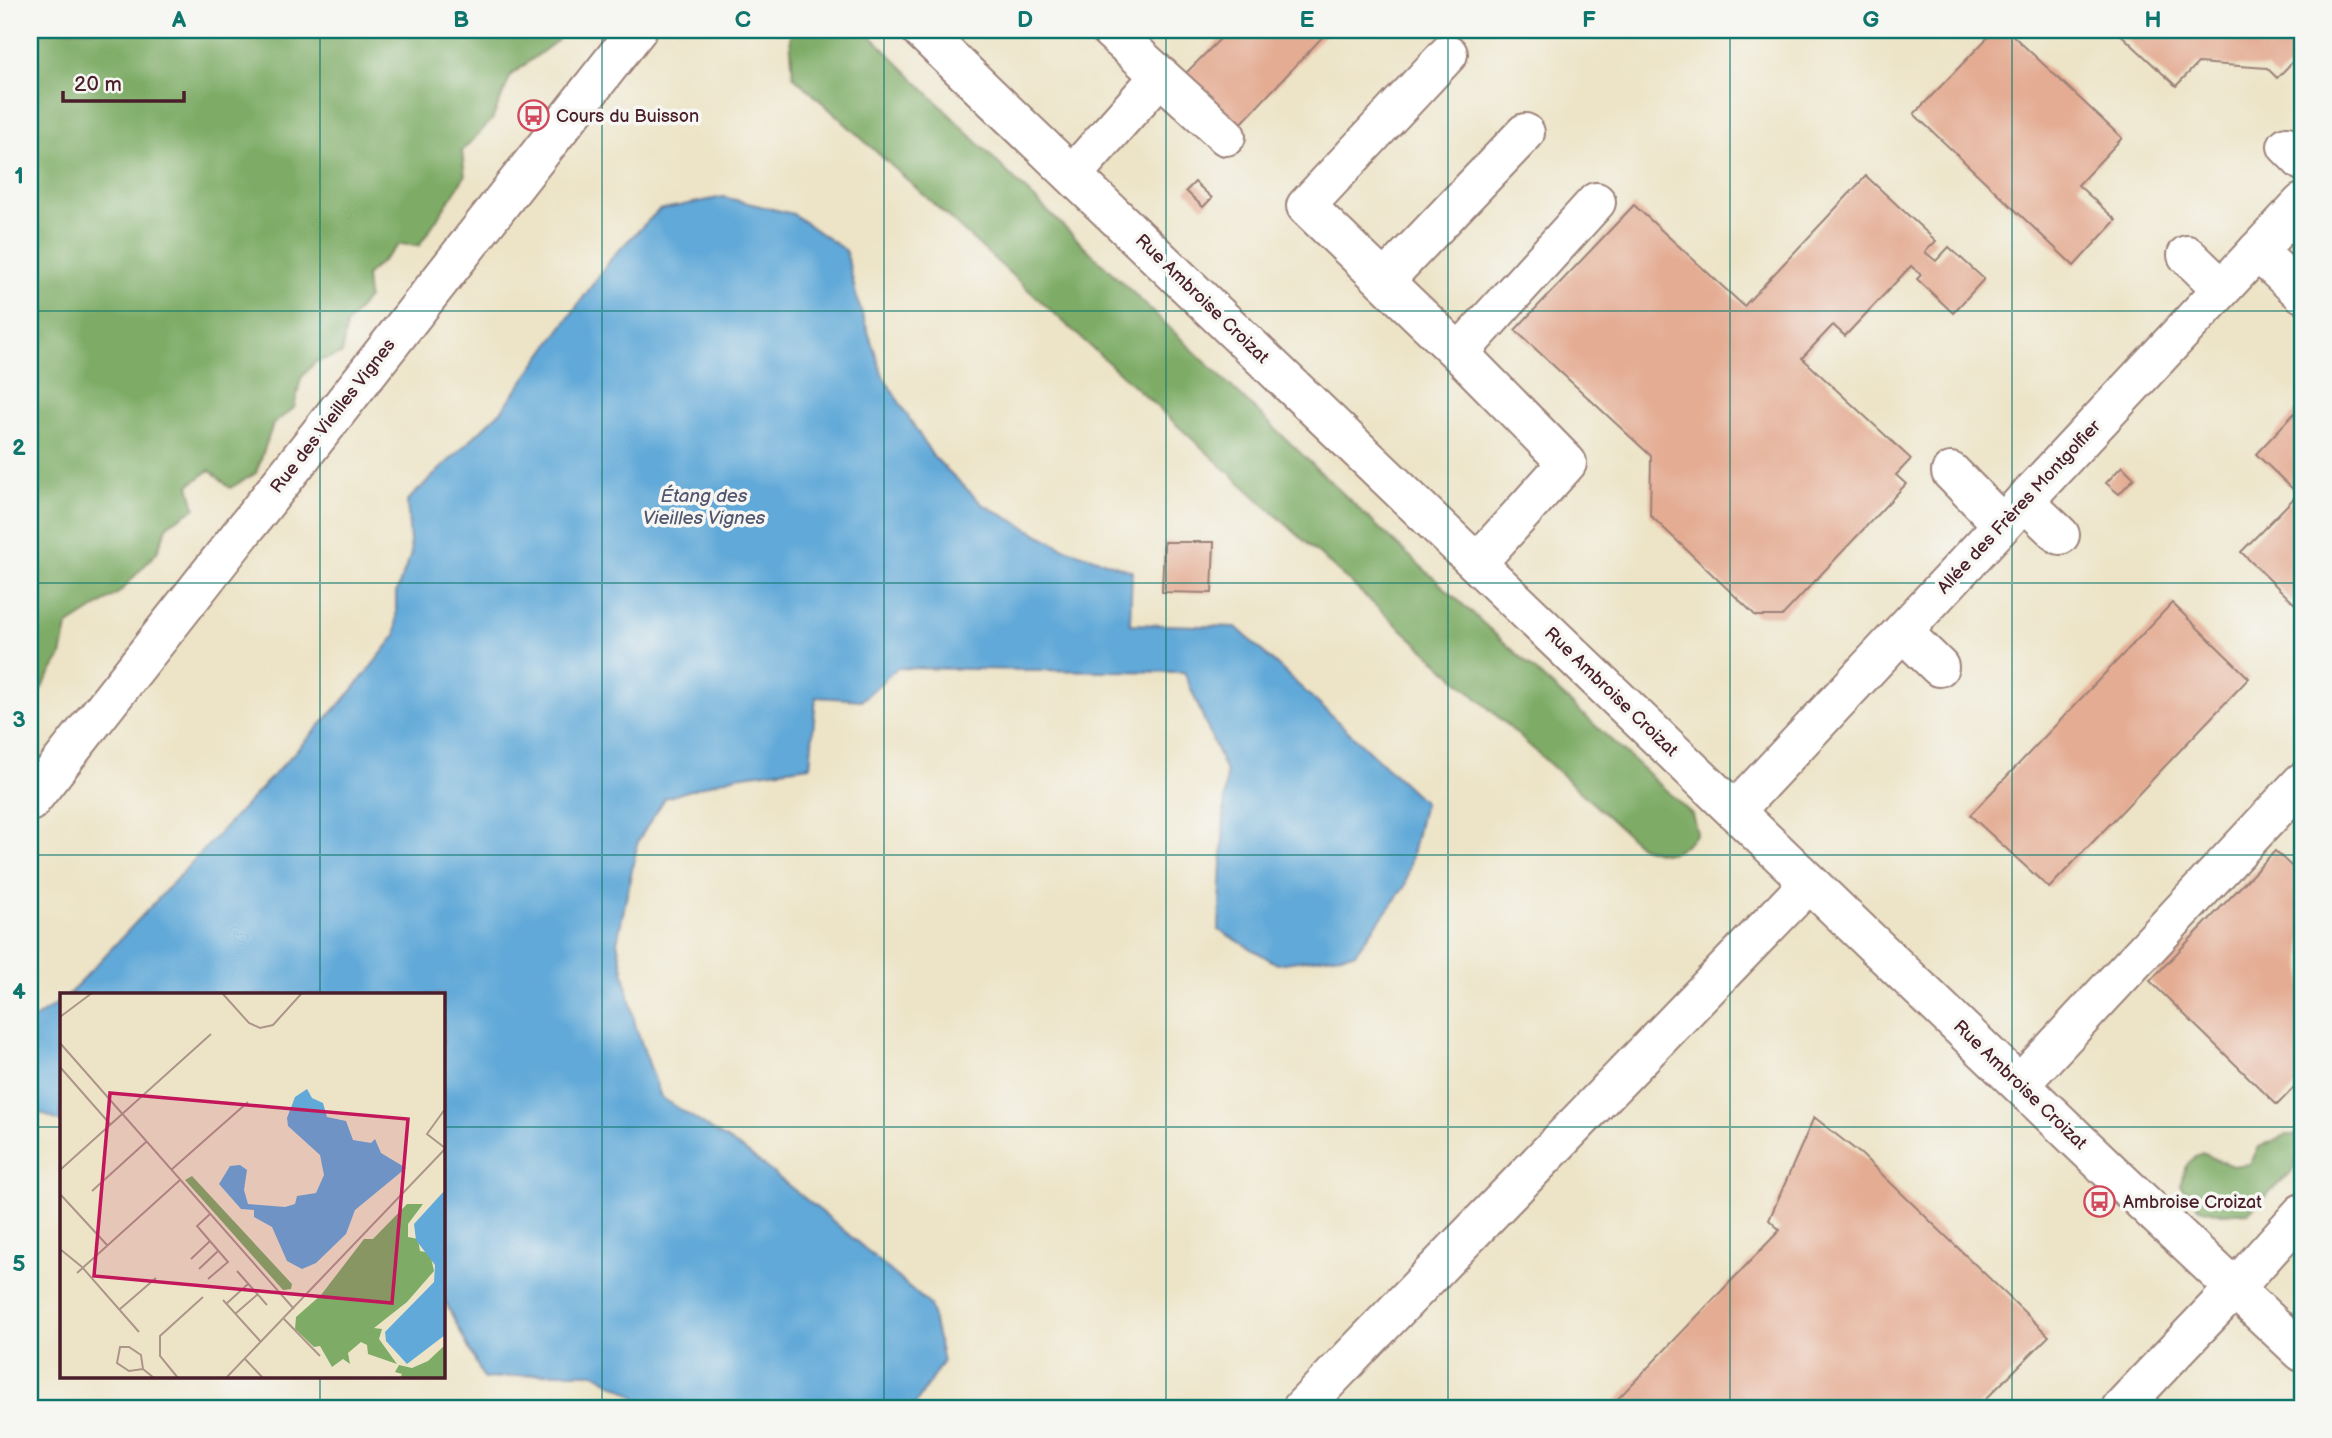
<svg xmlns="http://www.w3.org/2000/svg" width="2332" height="1438" font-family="'Balsamiq Sans',sans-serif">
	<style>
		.forest { fill: #7eac66; stroke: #646648; stroke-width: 2 }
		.water { fill: #61a9d8; stroke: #566482; stroke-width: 2 }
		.building { fill: #e4ac93 }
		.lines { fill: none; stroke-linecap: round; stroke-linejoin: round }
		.minor-casing { stroke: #9c8279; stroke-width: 42 }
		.minor { stroke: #fff; stroke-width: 38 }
		.grid { fill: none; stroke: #0f766e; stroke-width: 2; stroke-opacity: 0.55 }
		.labels { text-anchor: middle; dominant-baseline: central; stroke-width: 7; stroke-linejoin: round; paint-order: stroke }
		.poi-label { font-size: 18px; fill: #4a1f2b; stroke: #f6f6f2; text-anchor: start }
		.street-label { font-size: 18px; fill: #4a1f2b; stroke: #f6f6f2 }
		.water-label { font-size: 19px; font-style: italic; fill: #535670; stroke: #f6f6f2 }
		.inset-road { fill: none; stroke: #ac9589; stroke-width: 2 }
		.view { fill: #c2185b; fill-opacity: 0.15; stroke: #c2185b; stroke-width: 3.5 }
		.inset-edge { fill: none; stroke: #4a1f2b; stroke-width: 3.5 }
		.neatline { fill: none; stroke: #0f766e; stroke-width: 2.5 }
		.grid-label { font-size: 23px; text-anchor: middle; font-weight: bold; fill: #0f766e }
	</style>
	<rect width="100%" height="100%" fill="#f6f6f2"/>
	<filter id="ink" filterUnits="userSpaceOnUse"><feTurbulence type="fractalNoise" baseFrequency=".0143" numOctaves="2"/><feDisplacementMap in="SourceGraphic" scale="14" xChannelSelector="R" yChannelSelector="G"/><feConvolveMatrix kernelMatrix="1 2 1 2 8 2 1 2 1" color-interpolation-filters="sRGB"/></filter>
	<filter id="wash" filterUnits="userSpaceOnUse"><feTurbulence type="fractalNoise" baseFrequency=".00686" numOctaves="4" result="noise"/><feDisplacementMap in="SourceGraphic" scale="28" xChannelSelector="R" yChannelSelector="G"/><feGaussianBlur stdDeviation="1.57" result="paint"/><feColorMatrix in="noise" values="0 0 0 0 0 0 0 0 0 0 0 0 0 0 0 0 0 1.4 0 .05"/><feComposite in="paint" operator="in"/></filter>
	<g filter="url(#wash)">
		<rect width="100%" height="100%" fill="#ede4c7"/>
		<!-- forest -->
		<g class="forest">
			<polygon points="30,30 557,30 558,40 511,75 492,120 462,151 465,176 419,246 400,244 366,276 368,298 346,325 342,354 315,362 301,378 294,408 273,424 256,473 230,488 210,470 189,485 195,508 168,525 157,552 120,592 67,626 61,656 38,694 30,702"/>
			<path d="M797 30H865L1015 180 1380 529 1692 814 1697 833C1674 857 1671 857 1640 846L793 76 790 36Z"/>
			<path d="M2286 1135H2298L2301 1150 2292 1171 2248 1213H2219L2200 1208 2181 1186C2183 1168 2186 1162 2202 1153L2232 1166 2250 1164 2259 1147Z"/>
		</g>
		<!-- water -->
		<g class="water">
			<polygon points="723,197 793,214 846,251 857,299 883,376 932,455 982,504 1062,547 1132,571 1130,624 1236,627 1424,802 1405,886 1355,953 1277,964 1219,930 1226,772 1184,672 897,668 862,700 816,697 810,766 736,776 665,798 638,841 617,942 636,1028 661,1097 745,1151 827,1216 930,1305 943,1361 913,1408 643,1408 634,1396 594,1373 548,1373 484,1379 443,1297 443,995 68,995 351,692 396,635 396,593 411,554 407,501 502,410 614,255 659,210"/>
			<polygon points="61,1001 61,1122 30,1108 30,1022"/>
		</g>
		<g id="blocks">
			<!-- building -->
			<g class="building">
				<polygon points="1229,30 1329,30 1239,126 1184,75"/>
				<polygon points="1995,30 2007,30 2122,138 2078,185 2116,220 2074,266 1914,114"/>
				<polygon points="2116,30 2290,30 2302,41 2302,52 2277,78 2267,68 2198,63 2176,86"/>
				<polygon points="1866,176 1936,241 1925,252 1936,261 1949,247 1984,279 1953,313 1917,279 1921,275 1911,266 1845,336 1833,325 1802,358 1911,459 1896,475 1906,484 1782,616 1756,616 1650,515 1651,456 1515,330 1634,205 1744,306"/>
				<polygon points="1195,182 1212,198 1203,207 1186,191"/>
				<polygon points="2302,405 2302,611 2241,552 2298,494 2256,454"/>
				<polygon points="2122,466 2134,478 2119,494 2106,483"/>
				<polygon points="1164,542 1214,542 1212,593 1162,592"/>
				<polygon points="2172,603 2249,678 2049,888 1970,815"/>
				<polygon points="2275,851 2302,876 2302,1079 2277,1105 2150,981"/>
				<polygon points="1814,1117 1862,1155 2049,1336 1977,1408 1609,1408 1780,1230 1769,1220"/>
			</g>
		</g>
	</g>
	<g filter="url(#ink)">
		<use href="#blocks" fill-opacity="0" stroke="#9c8279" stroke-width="2"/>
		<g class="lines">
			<defs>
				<g id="minor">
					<polyline points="921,30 2113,1174 2302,1352"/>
					<polyline points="1110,30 1226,136"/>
					<polyline points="1448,54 1306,206 1459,353 1567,463 1477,563"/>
					<polyline points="2287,146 2302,161"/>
					<polyline points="1073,174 1160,76"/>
					<polyline points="2257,251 2302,293"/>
					<polyline points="2187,255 2221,288"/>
					<polyline points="1384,281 1525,133"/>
					<polyline points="1459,353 1596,202"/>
					<polyline points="1951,472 2002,524"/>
					<polyline points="2024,501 2060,535"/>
					<polyline points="1903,632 1939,667"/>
					<polyline points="30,802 637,30"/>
					<polyline points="1735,811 2302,203"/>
					<polyline points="2020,1084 2302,782"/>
					<polyline points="1302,1408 1809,883"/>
					<polyline points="2121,1408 2235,1288 2302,1213"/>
				</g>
			</defs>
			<!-- minor casing -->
			<use href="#minor" class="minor-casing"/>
			<!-- minor -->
			<use href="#minor" class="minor"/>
		</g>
	</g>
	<!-- grid -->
	<path class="grid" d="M320 30V995M602 30V1408M884 30V1408M1166 30V1408M1448 30V1408M1730 30V1408M2012 30V1408M30 311H2302M30 583H2302M30 855H2302M30 1127H61M443 1127H2302M320 1377V1408"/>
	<!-- icons -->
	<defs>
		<symbol id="bus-ring" viewBox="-11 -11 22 22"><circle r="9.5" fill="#f6f6f2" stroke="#d1495b" stroke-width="1.5"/><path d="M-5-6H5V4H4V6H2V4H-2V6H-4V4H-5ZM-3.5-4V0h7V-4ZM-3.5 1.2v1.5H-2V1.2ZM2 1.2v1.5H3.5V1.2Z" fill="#d1495b"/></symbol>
	</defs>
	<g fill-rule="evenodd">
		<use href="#bus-ring" x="516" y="98" width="35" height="35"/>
		<use href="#bus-ring" x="2082" y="1184" width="35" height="35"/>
	</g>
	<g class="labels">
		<!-- poi labels -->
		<g class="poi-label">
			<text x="556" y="116">Cours du Buisson</text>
			<text x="2123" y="1202">Ambroise Croizat</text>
		</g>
		<!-- street labels -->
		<g class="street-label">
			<text transform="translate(1202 299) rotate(44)">Rue Ambroise Croizat</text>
			<text transform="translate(333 416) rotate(-52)">Rue des Vieilles Vignes</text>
			<text transform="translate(2019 507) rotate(-47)">Allée des Frères Montgolfier</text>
			<text transform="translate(1611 692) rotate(44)">Rue Ambroise Croizat</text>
			<text transform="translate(2020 1085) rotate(44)">Rue Ambroise Croizat</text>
		</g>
		<!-- water labels -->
		<g class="water-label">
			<text x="704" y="496">Étang des<tspan x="704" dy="22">Vieilles Vignes</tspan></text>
		</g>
	</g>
	<!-- overview -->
	<g transform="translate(60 993)">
		<rect width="385" height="385" fill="#ede4c7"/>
		<path d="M132 183 232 291 231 296 223 297 125 187ZM347 211H363L348 231V244L358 246 360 258 370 260 374 278 347 309 314 335 322 336 319 346 337 371 308 361 307 352 301 349 288 360 290 371 283 366 272 374 260 353 254 354 235 336 236 324 261 302 304 246H313ZM385 352V385H340L342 381 335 379 339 372 352 375 368 368Z" fill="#7eac66"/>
		<path d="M247 96 252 105 263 110 267 124 286 128 293 147 311 150 315 146 321 160 346 175 295 217 286 241 256 270 242 276 227 268 212 234 194 224V217L181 216 159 191 170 173 180 172 187 177 184 197 188 211 225 214 235 211 237 203 256 200 264 182 260 162 228 133 227 125 235 104ZM385 197V342L347 371 326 348 325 339 374 289 375 272 356 247 354 231Z" fill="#61a9d8"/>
		<path class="inset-road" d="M162 0 189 30 200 35 213 32 242 0M0 24 32 0M0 50 234 316M0 74 50 131M385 116 367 141 385 155M0 177 151 41M111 177 188 109M32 198 86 149M0 201 47 252M0 256 22 274 79 339M131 266 150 248M139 276 158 258M177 278 207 312M17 280 120 187M148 286 168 269 137 233 150 221M163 307 201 349M166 311 188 291M60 316 96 285M175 321 198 301M224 326 260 363M185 366 203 385M83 376 81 362 69 354H60L57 370 69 378 83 376 94 385M118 385 100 363V343L143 304M166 385 385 156"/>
		<path class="view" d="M50 100 348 126 332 310 34 283Z"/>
		<rect width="385" height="385" class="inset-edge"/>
	</g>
	<!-- margin -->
	<rect width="2332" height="1438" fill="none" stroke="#f6f6f2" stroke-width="77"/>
	<!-- scale -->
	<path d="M63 91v10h121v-10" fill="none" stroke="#4a1f2b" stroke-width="3.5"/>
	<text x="74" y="91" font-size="21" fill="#4a1f2b" stroke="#f6f6f2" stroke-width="5" paint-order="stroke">20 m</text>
	<rect x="38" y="38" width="2256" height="1362" class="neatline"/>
	<g class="grid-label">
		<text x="179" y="27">A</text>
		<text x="461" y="27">B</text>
		<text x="743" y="27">C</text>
		<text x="1025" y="27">D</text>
		<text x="1307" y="27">E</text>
		<text x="1589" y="27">F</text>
		<text x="1871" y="27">G</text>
		<text x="2153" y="27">H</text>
		<text x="19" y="183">1</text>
		<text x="19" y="455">2</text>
		<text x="19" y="727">3</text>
		<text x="19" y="999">4</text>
		<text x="19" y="1271">5</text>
	</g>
</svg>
